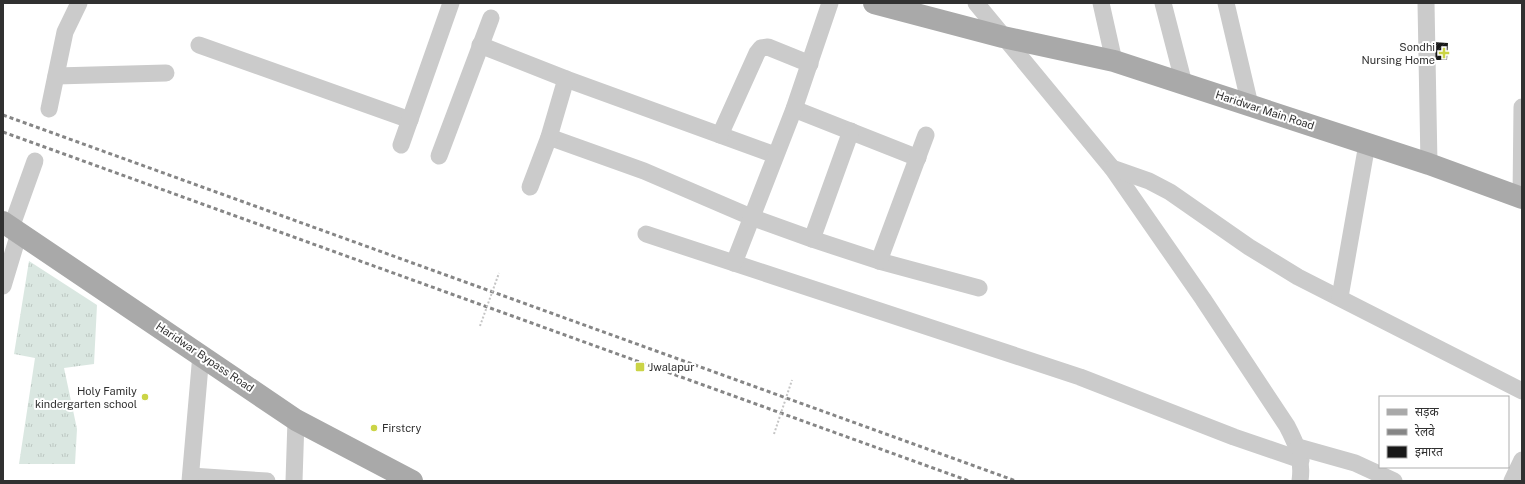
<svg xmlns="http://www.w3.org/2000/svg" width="1525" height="484" font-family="'Public Sans','Noto Sans Devanagari',sans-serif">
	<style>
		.grass { fill: url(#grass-tufts) }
		.building { fill: url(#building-hatch) }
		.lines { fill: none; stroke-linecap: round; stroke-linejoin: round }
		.minor { stroke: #cbcbcb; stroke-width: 17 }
		.major { stroke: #a9a9a9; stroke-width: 22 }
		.rail { stroke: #868686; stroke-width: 3; stroke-dasharray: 4 3; stroke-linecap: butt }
		.path-bridge { stroke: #c5c5c5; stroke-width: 2; stroke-dasharray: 2 2; stroke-linecap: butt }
		.poi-dot { fill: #cbd446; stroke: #fff; stroke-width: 1.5 }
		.labels { text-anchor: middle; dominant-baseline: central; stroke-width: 4; stroke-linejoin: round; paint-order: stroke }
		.poi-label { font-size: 11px; fill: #313131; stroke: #fff; text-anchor: end }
		.street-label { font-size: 11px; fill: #313131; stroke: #fff }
	</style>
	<defs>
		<pattern id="grass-tufts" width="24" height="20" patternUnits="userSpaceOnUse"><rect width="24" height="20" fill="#dae7e1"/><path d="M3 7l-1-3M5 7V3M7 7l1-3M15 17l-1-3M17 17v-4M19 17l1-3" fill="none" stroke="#bcc7c2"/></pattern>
		<pattern id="building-hatch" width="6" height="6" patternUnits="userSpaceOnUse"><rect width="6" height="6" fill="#181818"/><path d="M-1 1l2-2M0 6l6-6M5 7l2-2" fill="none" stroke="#313131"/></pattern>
	</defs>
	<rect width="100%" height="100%" fill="#fff"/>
	<!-- grass -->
	<polygon class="grass" points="29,261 97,305 94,364 64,368 77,429 75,464 19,464 35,358 14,354"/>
	<!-- building -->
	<polygon class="building" points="1433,42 1448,43 1447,60 1433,60"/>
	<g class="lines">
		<!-- minor -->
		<g class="minor">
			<path d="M976 3 1112 168 1203 299 1287 426C1297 445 1303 460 1300 481"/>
			<polyline points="1101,3 1114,61"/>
			<polyline points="1163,3 1184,84"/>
			<polyline points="1226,3 1250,105"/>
			<polyline points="1426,3 1429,164"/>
			<polyline points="199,45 410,120"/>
			<polyline points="480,45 566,79 775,155"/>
			<polyline points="56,76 166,73"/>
			<polyline points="49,109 65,32 79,3"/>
			<polyline points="794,109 918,158"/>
			<polyline points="720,135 757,53 761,48 768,47 810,64"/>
			<polyline points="549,137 644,171 751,217 812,239 879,261 979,288"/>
			<polyline points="401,145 451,3"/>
			<polyline points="439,156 491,18"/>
			<polyline points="1112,168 1149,181 1170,192 1249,247 1298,277 1522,391"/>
			<polyline points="530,187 549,137 566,79"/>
			<polyline points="1521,197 1522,107"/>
			<polyline points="11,228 35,161"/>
			<polyline points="646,234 1080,377 1234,437 1301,460"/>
			<polyline points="812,239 851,131"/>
			<polyline points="879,261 926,135"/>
			<polyline points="734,263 794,109 830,3"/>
			<polyline points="3,286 19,233"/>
			<polyline points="1340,297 1367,144"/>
			<polyline points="1298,447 1355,463 1394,481"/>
			<polyline points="191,476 267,481"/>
			<polyline points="190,481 201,354"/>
			<polyline points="294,481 296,420"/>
			<polyline points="1512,481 1522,460"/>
		</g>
		<!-- major -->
		<g class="major">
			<polyline points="874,3 1003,37 1114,61 1429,164 1522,198"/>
			<polyline points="3,222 296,420 412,481"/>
		</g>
		<!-- rail -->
		<g class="rail">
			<polyline points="3,115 1016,481"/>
			<polyline points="3,132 969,481"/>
		</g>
		<!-- path-bridge -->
		<g class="path-bridge">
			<polyline points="480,326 499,273"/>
			<polyline points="774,434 792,380"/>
		</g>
	</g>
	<!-- markers -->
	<g class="poi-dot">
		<path d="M1442 47h4v4h4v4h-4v4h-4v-4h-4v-4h4z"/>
		<rect x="635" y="362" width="10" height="10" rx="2"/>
		<circle cx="145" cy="397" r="4"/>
		<circle cx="374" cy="428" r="4"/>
	</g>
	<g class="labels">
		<!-- poi labels -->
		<g class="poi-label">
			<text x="1435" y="47">Sondhi<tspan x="1435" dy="13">Nursing Home</tspan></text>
			<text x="649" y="367" text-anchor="start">Jwalapur</text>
			<text x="137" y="391">Holy Family<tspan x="137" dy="13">kindergarten school</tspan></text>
			<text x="382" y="428" text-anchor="start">Firstcry</text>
		</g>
		<!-- street labels -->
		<g class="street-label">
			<text transform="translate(1265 110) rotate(18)">Haridwar Main Road</text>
			<text transform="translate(205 357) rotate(34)">Haridwar Bypass Road</text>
		</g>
	</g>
	<!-- border -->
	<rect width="1525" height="484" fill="none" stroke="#313131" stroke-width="8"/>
	<!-- legend -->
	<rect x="1379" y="396" width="130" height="72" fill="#ffffff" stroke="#adadad"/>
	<rect x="1387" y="409" width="20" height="6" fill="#a9a9a9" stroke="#adadad"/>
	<text x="1415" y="416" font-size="12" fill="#313131">सड़क</text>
	<rect x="1387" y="429" width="20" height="6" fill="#868686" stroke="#adadad"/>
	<text x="1415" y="436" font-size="12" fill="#313131">रेलवे</text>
	<rect x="1387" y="446" width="20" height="12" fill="#181818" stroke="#adadad"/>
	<text x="1415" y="456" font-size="12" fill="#313131">इमारत</text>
</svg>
